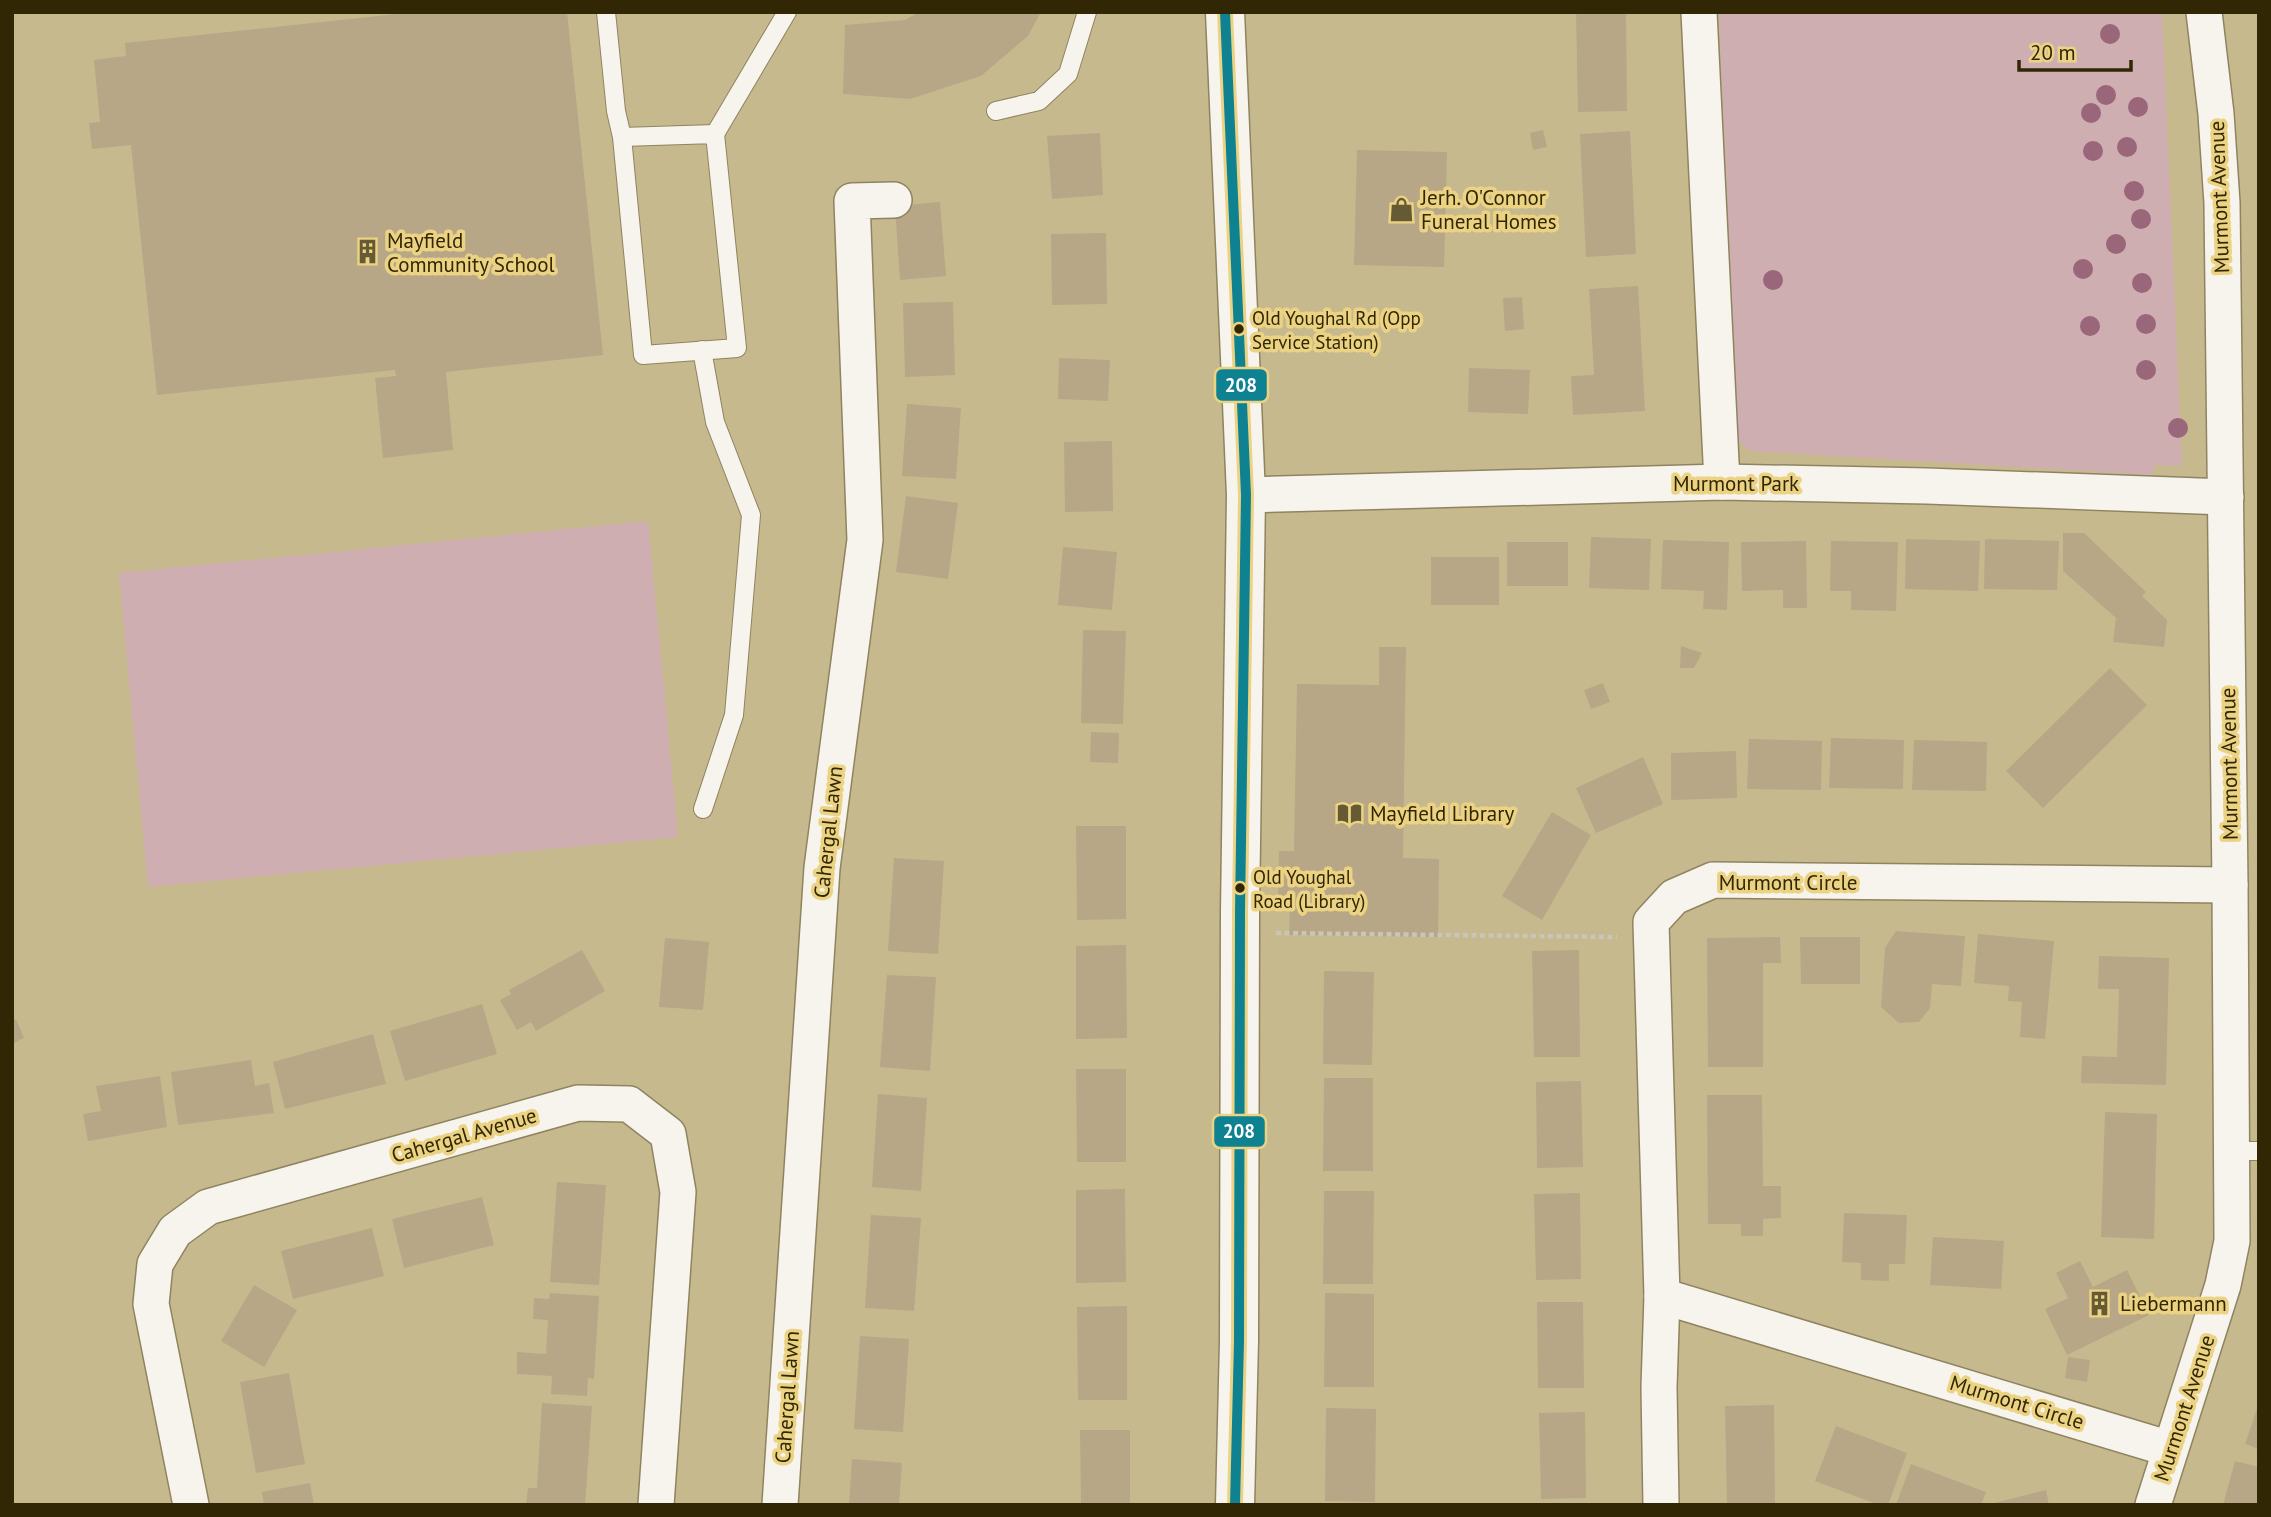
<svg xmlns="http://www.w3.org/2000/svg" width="2271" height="1517" font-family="'PT Sans',sans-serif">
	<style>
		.green { fill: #cfaeb1 }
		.building { fill: #b7a787 }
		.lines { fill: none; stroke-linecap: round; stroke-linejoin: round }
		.lane-casing { stroke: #8f8460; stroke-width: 20 }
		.street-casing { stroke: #8f8460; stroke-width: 38 }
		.secondary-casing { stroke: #8f8460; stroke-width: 41 }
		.path { stroke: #c9c5b8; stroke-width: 4.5; stroke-dasharray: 5 3.5; stroke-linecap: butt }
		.lane { stroke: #f7f4ee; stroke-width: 18 }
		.street { stroke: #f7f4ee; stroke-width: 35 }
		.secondary { stroke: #f7f4ee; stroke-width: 38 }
		.bus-1-casing { stroke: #ebd383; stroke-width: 16 }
		.bus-1 { stroke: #0f8292; stroke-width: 10 }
		.tree { fill: #99667a }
		.bus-dot { fill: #312705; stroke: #ebd383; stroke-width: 2.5 }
		.labels { text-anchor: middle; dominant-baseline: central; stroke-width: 7; stroke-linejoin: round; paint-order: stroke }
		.bus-label { font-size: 19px; fill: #312705; stroke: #ebd383; text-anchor: start }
		.poi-label { font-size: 21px; fill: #312705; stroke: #ebd383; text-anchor: start }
		.street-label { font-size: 21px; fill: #312705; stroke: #ebd383 }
		.line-badge { stroke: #ebd383; stroke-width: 2.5 }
		.badge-label { font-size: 19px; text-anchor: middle; font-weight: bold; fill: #fff }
	</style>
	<rect width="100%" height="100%" fill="#c7b98e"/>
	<!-- green -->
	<g class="green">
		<polygon points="1719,12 2162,12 2182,466 2155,465 2153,475 1751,451 1738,441"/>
		<polygon points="648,521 678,837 148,887 119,573"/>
	</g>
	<!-- building -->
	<g class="building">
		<polygon points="415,12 567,12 603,355 446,372 453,450 383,458 375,378 396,376 395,370 157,395 131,145 92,149 89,123 100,122 94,60 126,56 125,43"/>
		<polygon points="919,12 1041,12 1028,36 981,76 910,99 843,94 845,25 905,20"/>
		<polygon points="1576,12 1626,12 1627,111 1578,112"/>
		<polygon points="1543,130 1547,147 1533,150 1530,133"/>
		<polygon points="1630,131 1636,254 1586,257 1580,134"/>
		<polygon points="1100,133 1103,195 1052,199 1047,136"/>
		<polygon points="1357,150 1447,152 1444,267 1354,265"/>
		<polygon points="940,202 946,276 900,280 895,206"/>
		<polygon points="1106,233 1107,304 1052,305 1051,234"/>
		<polygon points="1638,286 1645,411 1573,415 1571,376 1594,375 1589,289"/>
		<polygon points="1522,297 1524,329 1505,331 1503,298"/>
		<polygon points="953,302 955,375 905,377 903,303"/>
		<polygon points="1059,358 1110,360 1108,401 1058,399"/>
		<polygon points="1469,368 1530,370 1528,414 1468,412"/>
		<polygon points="907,404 961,408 956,479 902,476"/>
		<polygon points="1112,441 1113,511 1065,512 1064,442"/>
		<polygon points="906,496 958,503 948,579 896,572"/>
		<polygon points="2063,533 2084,533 2146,592 2142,596 2167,620 2164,647 2113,642 2116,618 2063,571"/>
		<polygon points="1591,537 1651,539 1649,590 1589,588"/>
		<polygon points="1906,539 1980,541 1978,591 1905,589"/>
		<polygon points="1985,539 2059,541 2057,590 1984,589"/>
		<polygon points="1663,540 1729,542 1727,610 1703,609 1704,591 1661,589"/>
		<polygon points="1806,541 1807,608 1783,608 1783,590 1742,591 1741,542"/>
		<polygon points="1831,541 1898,542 1896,611 1851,610 1851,591 1830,591"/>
		<rect x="1507" y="542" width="61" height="44"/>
		<polygon points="1063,547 1117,552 1112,610 1058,605"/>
		<rect x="1431" y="557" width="68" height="48"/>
		<polygon points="1083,630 1126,631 1123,724 1081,723"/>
		<polygon points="1681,646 1702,653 1694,668 1680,668"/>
		<polygon points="1379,647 1406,647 1403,858 1439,859 1438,937 1289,935 1290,900 1278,900 1279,851 1294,851 1297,684 1379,685"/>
		<polygon points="2110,668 2147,705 2043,808 2006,771"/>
		<polygon points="1603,683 1610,702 1591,709 1584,690"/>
		<polygon points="1091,732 1119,733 1118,763 1090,762"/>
		<polygon points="1831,738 1904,740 1903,789 1829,788"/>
		<polygon points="1749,739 1822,741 1821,790 1747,789"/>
		<polygon points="1914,740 1987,742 1986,791 1912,790"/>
		<polygon points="1736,751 1737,798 1671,800 1671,753"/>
		<polygon points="1643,757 1663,804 1596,833 1576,788"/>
		<polygon points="1552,812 1591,835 1542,920 1502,896"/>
		<polygon points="1076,826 1126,826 1126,919 1077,920"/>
		<polygon points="894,858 944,861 938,954 888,951"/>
		<polygon points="1896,931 1965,936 1961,986 1932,984 1930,1008 1919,1022 1899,1023 1881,1007 1885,948"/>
		<polygon points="1978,934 2054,941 2045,1039 2020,1037 2022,1002 2008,1001 2009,986 1974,983"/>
		<polygon points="1780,937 1781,963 1763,963 1763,1067 1708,1067 1707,938"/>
		<polygon points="1800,937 1860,937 1860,984 1801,984"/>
		<polygon points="665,938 709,942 703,1010 659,1007"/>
		<polygon points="1126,945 1127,1038 1076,1039 1076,946"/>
		<polygon points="582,950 605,991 536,1031 531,1022 517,1030 500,1000 511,994 509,990"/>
		<polygon points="1579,950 1580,1057 1534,1057 1532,951"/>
		<polygon points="2099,956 2169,958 2166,1085 2081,1083 2082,1056 2117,1057 2119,989 2098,989"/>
		<polygon points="1324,971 1374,972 1372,1065 1323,1064"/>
		<polygon points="887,975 936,977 930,1071 880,1067"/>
		<polygon points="482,1004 497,1054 405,1081 390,1031"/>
		<polygon points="16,1019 24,1038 12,1044 12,1021"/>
		<polygon points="373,1034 386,1084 285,1109 273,1062"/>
		<polygon points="251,1060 255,1086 269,1083 274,1113 178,1125 171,1072"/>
		<polygon points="1076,1069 1126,1069 1126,1162 1077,1162"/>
		<polygon points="160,1076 167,1127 88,1141 83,1114 101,1111 96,1086"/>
		<polygon points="1324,1078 1373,1078 1373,1171 1323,1171"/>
		<polygon points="1581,1081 1583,1167 1537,1168 1536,1082"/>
		<polygon points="878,1094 927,1098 921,1191 872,1187"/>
		<polygon points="1707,1095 1762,1095 1763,1186 1781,1186 1781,1218 1763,1219 1763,1236 1741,1236 1741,1224 1708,1224"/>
		<polygon points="2105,1112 2157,1114 2154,1239 2101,1237"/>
		<polygon points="557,1182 606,1185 599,1285 550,1282"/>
		<polygon points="1125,1189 1126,1282 1076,1283 1076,1190"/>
		<polygon points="1324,1191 1374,1191 1373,1284 1323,1284"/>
		<polygon points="1580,1193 1581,1279 1536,1280 1534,1194"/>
		<polygon points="482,1197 494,1245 404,1268 392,1219"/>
		<polygon points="1844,1213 1907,1215 1905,1264 1889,1264 1889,1281 1861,1280 1861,1263 1842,1262"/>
		<polygon points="871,1215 921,1218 914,1311 865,1308"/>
		<polygon points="372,1228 384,1276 293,1299 281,1251"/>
		<polygon points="1933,1237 2004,1241 2001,1289 1930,1285"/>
		<polygon points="2080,1261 2093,1287 2127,1270 2149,1315 2067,1355 2045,1309 2068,1298 2056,1273"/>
		<polygon points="254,1285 297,1310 264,1367 221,1341"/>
		<polygon points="550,1293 599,1296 594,1379 588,1378 587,1396 551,1394 552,1376 517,1374 517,1352 546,1354 548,1320 533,1319 534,1298 549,1299"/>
		<polygon points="1325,1293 1374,1294 1374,1387 1324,1387"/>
		<polygon points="1537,1302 1583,1302 1584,1388 1538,1388"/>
		<polygon points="1127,1306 1127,1400 1078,1400 1077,1307"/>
		<polygon points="860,1336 909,1339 903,1432 854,1429"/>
		<polygon points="2068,1357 2090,1360 2087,1382 2065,1378"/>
		<polygon points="289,1373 305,1464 256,1473 240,1382"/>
		<polygon points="542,1403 592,1406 585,1505 526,1505 528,1488 537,1488"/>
		<polygon points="2259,1403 2259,1449 2245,1444"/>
		<polygon points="1774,1405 1775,1505 1727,1505 1725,1406"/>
		<polygon points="1326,1408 1376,1409 1375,1502 1325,1501"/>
		<polygon points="1585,1412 1586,1498 1541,1499 1539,1413"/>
		<polygon points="1836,1426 1907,1453 1888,1505 1879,1505 1815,1481"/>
		<polygon points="1080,1430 1130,1430 1130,1505 1081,1505"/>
		<polygon points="852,1459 902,1463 899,1505 849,1505"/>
		<polygon points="2235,1461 2259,1467 2259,1505 2223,1505"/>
		<polygon points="1911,1464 1986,1492 1981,1505 1896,1505"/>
		<polygon points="310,1483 314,1505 264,1505 262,1492"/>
		<polygon points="2046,1490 2049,1505 1994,1505 1994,1503"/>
	</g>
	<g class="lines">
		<defs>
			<g id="lane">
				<polyline points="606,12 616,111 622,137 643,355 737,348 715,134 622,137"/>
				<polyline points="996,111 1039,101 1068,74 1087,12"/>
				<polyline points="715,134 787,12"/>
				<polyline points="702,350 715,422 751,515 734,715 703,809"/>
				<polyline points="2231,1151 2259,1151"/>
			</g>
			<g id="street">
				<polyline points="1699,12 1722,482"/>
				<polyline points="1246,495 1722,482 1927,486 2226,497"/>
				<polyline points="1662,1296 2170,1449"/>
				<polyline points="191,1505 151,1304 155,1264 175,1231 208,1207 578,1103 629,1104 668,1134 678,1192 656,1505"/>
				<polyline points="780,1505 822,868 865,540 852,201 894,200"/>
				<polyline points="1661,1505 1659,1387 1662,1296 1651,922 1674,897 1713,880 2230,885"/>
				<polyline points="2153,1505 2223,1285 2232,1241 2230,885 2222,203 2216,114 2204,12"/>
			</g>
			<polyline id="secondary" points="1225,12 1246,495 1240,912 1239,1341 1235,1505"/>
		</defs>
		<!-- lane casing -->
		<use href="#lane" class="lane-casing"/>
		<!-- street casing -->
		<use href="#street" class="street-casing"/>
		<!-- secondary casing -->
		<use href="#secondary" class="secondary-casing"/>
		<!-- path -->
		<polyline class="path" points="1276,933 1617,937"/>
		<!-- lane -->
		<use href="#lane" class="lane"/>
		<!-- street -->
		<use href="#street" class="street"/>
		<!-- secondary -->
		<use href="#secondary" class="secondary"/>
		<defs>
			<polyline id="bus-1" points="1225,12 1246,495 1240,912 1239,1341 1235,1505"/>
		</defs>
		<!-- bus-1 casing -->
		<use href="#bus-1" class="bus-1-casing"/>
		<!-- bus-1 -->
		<use href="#bus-1" class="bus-1"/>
	</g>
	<!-- trees -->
	<g class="tree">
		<circle cx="2110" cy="34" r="10"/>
		<circle cx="2106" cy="95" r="10"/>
		<circle cx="2138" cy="107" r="10"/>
		<circle cx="2091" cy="113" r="10"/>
		<circle cx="2127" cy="147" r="10"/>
		<circle cx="2093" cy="151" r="10"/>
		<circle cx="2134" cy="191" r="10"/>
		<circle cx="2141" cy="219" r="10"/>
		<circle cx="2116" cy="244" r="10"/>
		<circle cx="2083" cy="269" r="10"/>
		<circle cx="1773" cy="280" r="10"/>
		<circle cx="2142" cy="283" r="10"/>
		<circle cx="2146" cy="324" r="10"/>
		<circle cx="2090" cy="326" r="10"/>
		<circle cx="2146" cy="370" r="10"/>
		<circle cx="2178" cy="428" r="10"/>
	</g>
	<!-- icons -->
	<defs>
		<symbol id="shop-bare" viewBox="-9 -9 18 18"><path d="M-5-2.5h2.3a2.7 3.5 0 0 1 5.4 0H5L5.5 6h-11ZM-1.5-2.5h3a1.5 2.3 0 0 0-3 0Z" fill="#665a35" stroke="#ebd383" stroke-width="2.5" paint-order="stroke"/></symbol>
		<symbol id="building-bare" viewBox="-9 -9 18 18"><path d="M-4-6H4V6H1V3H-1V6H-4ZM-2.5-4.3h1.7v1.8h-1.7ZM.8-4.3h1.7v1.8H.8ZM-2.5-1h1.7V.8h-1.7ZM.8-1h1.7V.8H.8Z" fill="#665a35" stroke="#ebd383" stroke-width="2.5" paint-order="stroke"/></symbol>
		<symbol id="library-bare" viewBox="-9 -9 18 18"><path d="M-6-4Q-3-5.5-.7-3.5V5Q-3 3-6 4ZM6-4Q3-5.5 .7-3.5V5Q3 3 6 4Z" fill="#665a35" stroke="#ebd383" stroke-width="2.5" paint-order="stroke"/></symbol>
	</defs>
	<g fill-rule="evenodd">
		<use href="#shop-bare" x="1384" y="192" width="35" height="35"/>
		<use href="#building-bare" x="350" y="234" width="35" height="35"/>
		<use href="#library-bare" x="1332" y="796" width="35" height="35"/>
		<use href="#building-bare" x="2082" y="1286" width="35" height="35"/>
	</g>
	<!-- markers -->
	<g class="bus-dot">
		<circle cx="1239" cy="329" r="6"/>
		<circle cx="1240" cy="888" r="6"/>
	</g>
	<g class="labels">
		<!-- bus labels -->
		<g class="bus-label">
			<text x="1252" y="318">Old Youghal Rd (Opp<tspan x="1252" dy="24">Service Station)</tspan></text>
			<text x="1253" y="877">Old Youghal<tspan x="1253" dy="24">Road (Library)</tspan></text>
		</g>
		<!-- poi labels -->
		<g class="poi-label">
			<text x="1421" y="197">Jerh. O'Connor<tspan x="1421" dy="24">Funeral Homes</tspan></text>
			<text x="387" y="240">Mayfield<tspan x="387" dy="24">Community School</tspan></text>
			<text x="1370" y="813">Mayfield Library</text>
			<text x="2120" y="1303">Liebermann</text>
		</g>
		<!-- street labels -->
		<g class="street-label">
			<text transform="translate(2219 197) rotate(-92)">Murmont Avenue</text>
			<text x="1736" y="483">Murmont Park</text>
			<text transform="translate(2229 764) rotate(-91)">Murmont Avenue</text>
			<text transform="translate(828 832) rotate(-84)">Cahergal Lawn</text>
			<text x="1788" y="882">Murmont Circle</text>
			<text transform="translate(464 1135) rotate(-16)">Cahergal Avenue</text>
			<text transform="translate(787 1397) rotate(-86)">Cahergal Lawn</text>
			<text transform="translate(2017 1402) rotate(17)">Murmont Circle</text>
			<text transform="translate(2184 1408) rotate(-72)">Murmont Avenue</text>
		</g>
	</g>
	<g class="line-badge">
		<rect x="1215" y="368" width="53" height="34" rx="7" fill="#0f8292"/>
		<rect x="1213" y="1115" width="53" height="33" rx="7" fill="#0f8292"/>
	</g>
	<g class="badge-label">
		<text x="1241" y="392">208</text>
		<text x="1239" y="1138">208</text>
	</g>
	<!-- border -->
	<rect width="2271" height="1517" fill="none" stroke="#312705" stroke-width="28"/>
	<!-- scale -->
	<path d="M2019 60v10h112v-10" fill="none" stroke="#312705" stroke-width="3.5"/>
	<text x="2030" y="60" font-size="21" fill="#312705" stroke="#ebd383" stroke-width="5" paint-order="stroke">20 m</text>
</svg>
